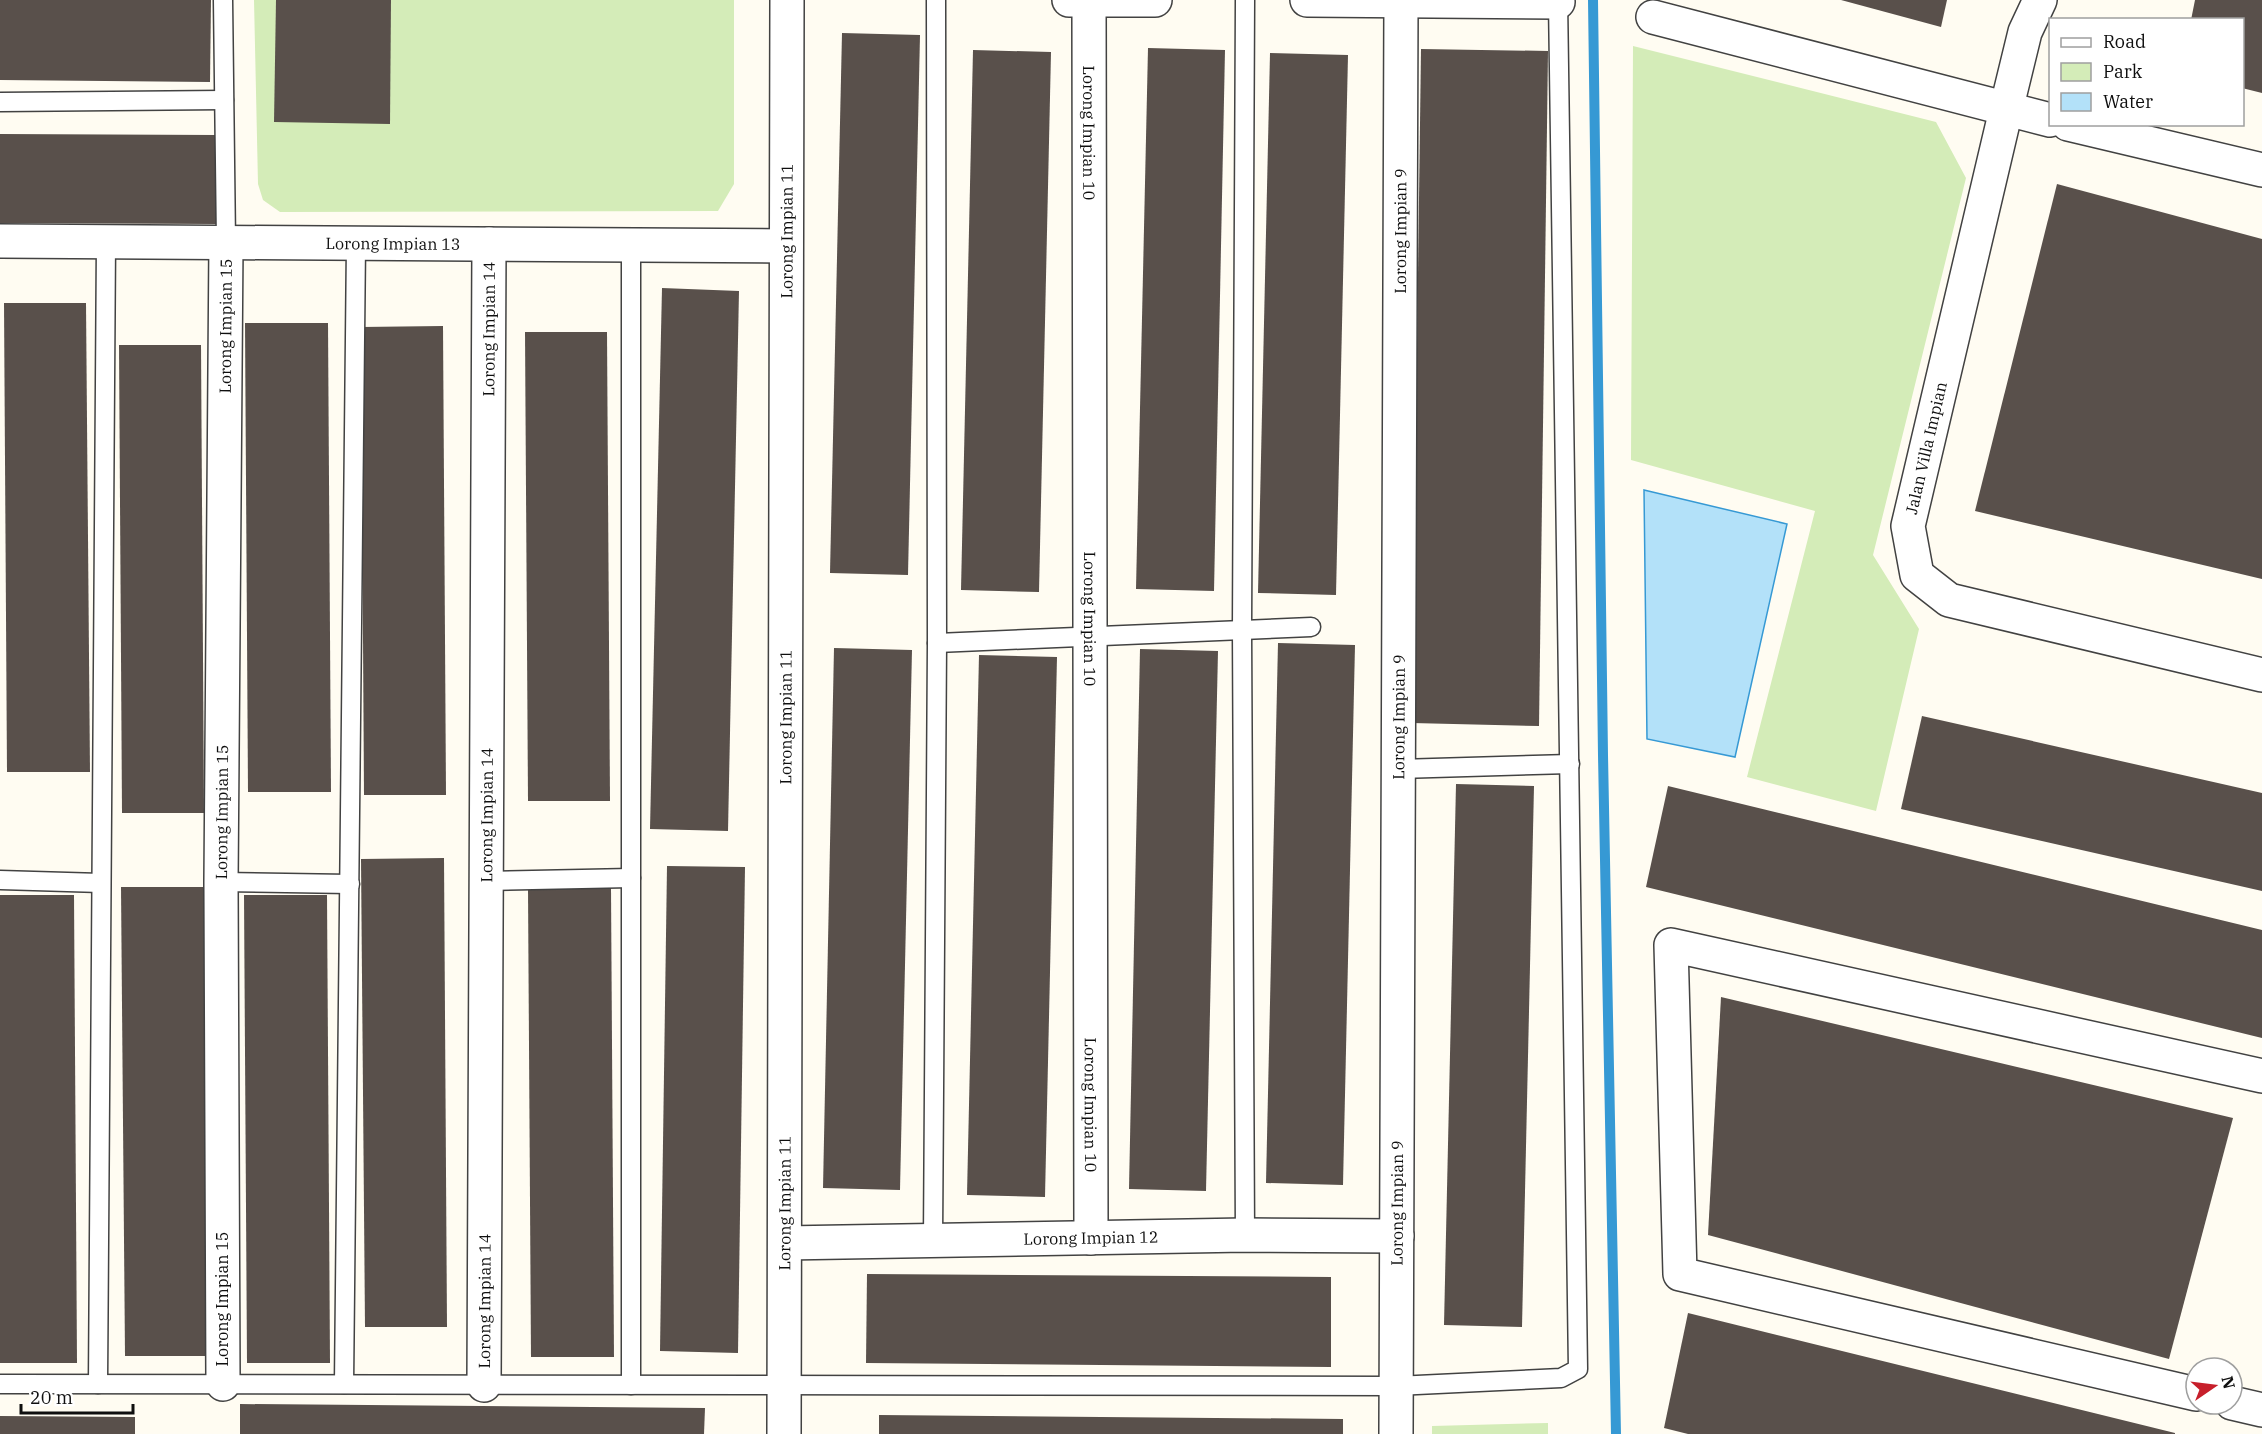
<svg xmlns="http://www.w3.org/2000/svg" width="2262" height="1434" font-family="'IBM Plex Serif',serif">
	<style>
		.green { fill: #d4ecb8 }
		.water { fill: #b3e1f9; stroke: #3699d4; stroke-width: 1.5 }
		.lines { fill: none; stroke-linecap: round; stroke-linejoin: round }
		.stream { stroke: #3699d4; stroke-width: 10 }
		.building { fill: #59504b }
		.lane-casing { stroke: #424242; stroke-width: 21 }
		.street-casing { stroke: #424242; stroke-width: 36 }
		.lane { stroke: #fff; stroke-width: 18 }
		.street { stroke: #fff; stroke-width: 33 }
		.labels { text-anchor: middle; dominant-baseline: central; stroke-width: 6; stroke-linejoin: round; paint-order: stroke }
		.street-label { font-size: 16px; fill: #0f0f0f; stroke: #fff }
	</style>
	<rect width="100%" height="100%" fill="#fffcf2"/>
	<!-- green -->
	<g class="green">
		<polygon points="254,0 734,0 734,184 718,211 280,212 263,200 258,184"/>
		<polygon points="1633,46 1936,122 1966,178 1873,555 1919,629 1876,811 1747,777 1815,511 1631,460"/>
		<polygon points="1548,1423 1548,1434 1432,1434 1432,1426"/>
	</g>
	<!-- water -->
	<polygon class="water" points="1644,490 1787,524 1735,757 1647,739"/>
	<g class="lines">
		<!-- stream -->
		<polyline class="stream" points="1593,0 1603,755 1616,1434"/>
	</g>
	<!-- building -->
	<g class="building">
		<polygon points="0,0 211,0 210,82 0,80"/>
		<polygon points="276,0 391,0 390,124 274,122"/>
		<polygon points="1841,0 1947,0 1941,27"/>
		<polygon points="2195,0 2262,0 2262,93 2242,88 2242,20 2191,20"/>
		<polygon points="842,33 920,35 908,575 830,573"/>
		<polygon points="1148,48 1225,50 1214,591 1136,589"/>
		<polygon points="1421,49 1548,51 1539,726 1412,723"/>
		<polygon points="973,50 1051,52 1039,592 961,590"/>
		<polygon points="1270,53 1348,55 1336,595 1258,593"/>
		<polygon points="0,134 216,135 216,224 0,223"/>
		<polygon points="2057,184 2262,239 2262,579 1975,511"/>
		<polygon points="662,288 739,291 728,831 650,829"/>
		<polygon points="4,303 86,303 90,772 7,772"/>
		<polygon points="245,323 328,323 331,792 248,792"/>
		<polygon points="443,326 446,795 364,795 361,327"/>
		<polygon points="525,332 607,332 610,801 528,801"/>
		<polygon points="119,345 201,345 204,813 122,813"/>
		<polygon points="1278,643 1355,645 1343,1185 1266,1183"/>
		<polygon points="834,648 912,650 900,1190 823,1188"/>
		<polygon points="1140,649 1218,651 1206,1191 1129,1189"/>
		<polygon points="979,655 1057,657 1045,1197 967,1195"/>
		<polygon points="1922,716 2262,793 2262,891 1901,809"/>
		<polygon points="1456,784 1534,786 1522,1327 1444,1325"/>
		<polygon points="1668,786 2262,930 2262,1038 1646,887"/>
		<polygon points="444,858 447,1327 365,1327 361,859"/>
		<polygon points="667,866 745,867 738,1353 660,1351"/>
		<polygon points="121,887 204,887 207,1356 125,1356"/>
		<polygon points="611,888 614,1357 531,1357 528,889"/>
		<polygon points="0,895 74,895 77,1363 0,1363"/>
		<polygon points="244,895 327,895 330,1363 247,1363"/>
		<polygon points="1721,997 2233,1118 2169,1359 1708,1235"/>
		<polygon points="867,1274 1331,1277 1331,1367 866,1363"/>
		<polygon points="1688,1313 2175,1433 2175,1434 1688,1434 1664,1428"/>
		<polygon points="240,1404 705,1408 704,1434 240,1434"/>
		<polygon points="879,1415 1343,1419 1343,1434 879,1434"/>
		<polygon points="0,1416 135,1417 135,1434 0,1434"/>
	</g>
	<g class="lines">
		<defs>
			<g id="lane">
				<polyline points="223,0 226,242"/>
				<polyline points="1245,0 1242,629 1245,1235"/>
				<polyline points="0,102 224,100"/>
				<polyline points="937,643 1311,627"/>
				<polyline points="1399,769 1570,764"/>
				<polyline points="0,880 101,883"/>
				<polyline points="485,881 631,878"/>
				<polyline points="221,882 350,884"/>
				<polyline points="933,1240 937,643 936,0"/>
				<polyline points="0,1384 1396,1386 1561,1378 1578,1369 1558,0"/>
				<polyline points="98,1384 106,241"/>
				<polyline points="344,1384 356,243"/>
				<polyline points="631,1385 631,245"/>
			</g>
			<g id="street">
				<polyline points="1069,0 1155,0"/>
				<polyline points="1307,0 1558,2"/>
				<polyline points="2040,0 2025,32 2006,110 1908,526 1917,575 1949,600 2262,675"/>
				<path id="s1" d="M1089 1 1091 1238"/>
				<polyline points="1653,17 2050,120"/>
				<polyline points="2068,124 2262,170"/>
				<path id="s2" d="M0 241 786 246"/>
				<path id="s3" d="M785 1243 1245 1235 1397 1236"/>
				<path id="s4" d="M223 1384 221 882 226 242"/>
				<path id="s5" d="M484 1385 489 244"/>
				<polyline points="2196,1394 1680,1274 1671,945 2262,1076"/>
				<polyline points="2232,1403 2262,1410"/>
				<path id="s6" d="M784 1434 787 0"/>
				<path id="s7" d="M1396 1434 1401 1"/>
			</g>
		</defs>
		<!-- lane casing -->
		<use href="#lane" class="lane-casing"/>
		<!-- street casing -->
		<use href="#street" class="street-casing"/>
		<!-- lane -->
		<use href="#lane" class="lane"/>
		<!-- street -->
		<use href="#street" class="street"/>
	</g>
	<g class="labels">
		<!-- street labels -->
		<g class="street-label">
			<text stroke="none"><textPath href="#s1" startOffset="132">Lorong Impian 10</textPath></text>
			<text stroke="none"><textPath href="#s6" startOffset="1203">Lorong Impian 11</textPath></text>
			<text stroke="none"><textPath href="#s7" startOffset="1203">Lorong Impian 9</textPath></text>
			<text stroke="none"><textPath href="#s2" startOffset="393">Lorong Impian 13</textPath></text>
			<text stroke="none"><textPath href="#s4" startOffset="1058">Lorong Impian 15</textPath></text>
			<text stroke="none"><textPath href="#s5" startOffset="1056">Lorong Impian 14</textPath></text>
			<text transform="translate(1926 448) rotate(-77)">Jalan Villa Impian</text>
			<text stroke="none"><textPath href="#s1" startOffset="618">Lorong Impian 10</textPath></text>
			<text stroke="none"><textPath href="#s6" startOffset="717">Lorong Impian 11</textPath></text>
			<text stroke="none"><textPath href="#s7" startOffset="717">Lorong Impian 9</textPath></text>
			<text stroke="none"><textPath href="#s4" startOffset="572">Lorong Impian 15</textPath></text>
			<text stroke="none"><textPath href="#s5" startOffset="570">Lorong Impian 14</textPath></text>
			<text stroke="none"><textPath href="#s1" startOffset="1104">Lorong Impian 10</textPath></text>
			<text stroke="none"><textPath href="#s6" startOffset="231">Lorong Impian 11</textPath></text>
			<text stroke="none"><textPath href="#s7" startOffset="231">Lorong Impian 9</textPath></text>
			<text stroke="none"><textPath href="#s3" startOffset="306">Lorong Impian 12</textPath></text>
			<text transform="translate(222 1299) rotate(-90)">Lorong Impian 15</text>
			<text stroke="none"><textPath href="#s5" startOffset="84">Lorong Impian 14</textPath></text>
		</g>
	</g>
	<!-- legend -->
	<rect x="2049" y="18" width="195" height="108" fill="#ffffff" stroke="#9f9f9f" stroke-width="1.5"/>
	<rect x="2061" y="38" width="30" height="9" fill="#ffffff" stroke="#9f9f9f" stroke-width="1.5"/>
	<text x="2103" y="48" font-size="18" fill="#0f0f0f">Road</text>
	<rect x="2061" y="63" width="30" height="18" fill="#d4ecb8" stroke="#9f9f9f" stroke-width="1.5"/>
	<text x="2103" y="78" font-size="18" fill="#0f0f0f">Park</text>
	<rect x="2061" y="93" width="30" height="18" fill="#b3e1f9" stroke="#9f9f9f" stroke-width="1.5"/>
	<text x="2103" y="108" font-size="18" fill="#0f0f0f">Water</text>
	<!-- north arrow -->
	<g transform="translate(2214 1386) rotate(76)"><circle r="28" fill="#ffffff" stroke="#9f9f9f" stroke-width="1.5"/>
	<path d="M0-4.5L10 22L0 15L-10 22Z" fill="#c71f2b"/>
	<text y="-9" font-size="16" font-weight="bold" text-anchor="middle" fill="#0f0f0f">N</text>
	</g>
	<!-- scale -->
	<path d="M21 1404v9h112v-9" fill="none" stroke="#0f0f0f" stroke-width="3"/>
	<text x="30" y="1404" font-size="18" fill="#0f0f0f" stroke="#ffffff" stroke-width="4.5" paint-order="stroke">20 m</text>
</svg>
